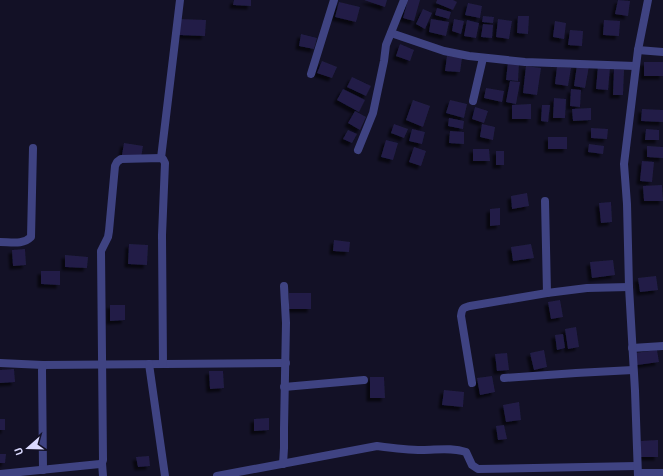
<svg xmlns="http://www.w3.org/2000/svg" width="663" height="476" font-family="'Titillium Web',sans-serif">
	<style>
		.building { fill: #221e46; filter: url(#shadow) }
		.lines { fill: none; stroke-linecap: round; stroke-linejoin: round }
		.street { stroke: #3f4382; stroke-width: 8 }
	</style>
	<defs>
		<filter id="shadow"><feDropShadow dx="-3.5" dy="3.5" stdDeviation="1" flood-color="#0009"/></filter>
	</defs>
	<rect width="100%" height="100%" fill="#131126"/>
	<!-- building -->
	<g class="building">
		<polygon points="234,0 251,0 251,6 233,5"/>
		<polygon points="364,0 387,0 385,7"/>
		<polygon points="408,0 420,0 414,21 403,18"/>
		<polygon points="437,0 453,0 457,2 453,10 436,3"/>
		<polygon points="618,0 630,1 628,16 615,14"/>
		<polygon points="339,2 360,7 356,22 335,17"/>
		<polygon points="468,3 482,6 480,18 465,15"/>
		<polygon points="437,8 451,12 449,19 435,15"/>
		<polygon points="423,9 432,13 425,29 416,24"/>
		<polygon points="483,16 494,17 493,23 482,22"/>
		<polygon points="518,16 529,16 528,34 517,33"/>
		<polygon points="179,19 206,20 205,36 179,35"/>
		<polygon points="431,19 449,22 446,36 429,32"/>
		<polygon points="454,19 464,21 461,34 452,31"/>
		<polygon points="498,19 512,21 509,39 496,37"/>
		<polygon points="467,20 479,23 476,38 464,36"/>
		<polygon points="604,20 620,21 619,36 603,35"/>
		<polygon points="555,21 566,23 564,39 553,37"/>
		<polygon points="483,24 493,25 492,38 481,37"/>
		<polygon points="570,30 583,31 582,46 568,45"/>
		<polygon points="301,34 317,38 314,49 299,46"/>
		<polygon points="400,44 414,50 410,61 396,56"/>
		<polygon points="447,56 462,58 460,72 445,71"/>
		<polygon points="322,61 337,67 332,78 317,73"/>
		<polygon points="508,62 519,63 518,81 506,80"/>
		<rect x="644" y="62" width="19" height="14"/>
		<polygon points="577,65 589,66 585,88 574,86"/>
		<polygon points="526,66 541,68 537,95 523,93"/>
		<polygon points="598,66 610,67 608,90 596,89"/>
		<polygon points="557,67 571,68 568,86 555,84"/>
		<polygon points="614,69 624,70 623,95 613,95"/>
		<polygon points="352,77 371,86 366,96 347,87"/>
		<polygon points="510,81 520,82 516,104 506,102"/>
		<polygon points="486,88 504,91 502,102 484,98"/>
		<polygon points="343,89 365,100 359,112 337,100"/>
		<polygon points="571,89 581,90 580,107 570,106"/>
		<polygon points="554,98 566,99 565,118 553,118"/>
		<polygon points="413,100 430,106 423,127 406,120"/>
		<polygon points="450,100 467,104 464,118 446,113"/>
		<polygon points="531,104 531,119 512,119 512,105"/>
		<polygon points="542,105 550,105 548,122 541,121"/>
		<polygon points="475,107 488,111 484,123 472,119"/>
		<polygon points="591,108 591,120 573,121 572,109"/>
		<polygon points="642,109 663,110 663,122 641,121"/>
		<polygon points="355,111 366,117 360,130 348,123"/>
		<polygon points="449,118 464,121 463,129 448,126"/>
		<polygon points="394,124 408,129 404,138 391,133"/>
		<polygon points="482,124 495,127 493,140 480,137"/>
		<polygon points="591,128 608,129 607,139 591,138"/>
		<polygon points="412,129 425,132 422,144 409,141"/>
		<polygon points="646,129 659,130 659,140 645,140"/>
		<polygon points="348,130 357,134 352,143 343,139"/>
		<polygon points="450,131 464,132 464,144 449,143"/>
		<rect x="548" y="137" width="19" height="12"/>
		<polygon points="386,140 398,143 393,160 381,157"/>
		<polygon points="124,143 143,146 141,158 122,155"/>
		<polygon points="589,144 604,146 603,154 588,152"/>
		<polygon points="647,146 663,147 663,158 647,157"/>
		<polygon points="414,147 426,151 421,166 409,162"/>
		<polygon points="473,149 489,149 490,161 473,161"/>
		<rect x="496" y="151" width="8" height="14"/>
		<polygon points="642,161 654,162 652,182 640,181"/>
		<polygon points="662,185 663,201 644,201 643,186"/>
		<polygon points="527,193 529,206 512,209 511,196"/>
		<polygon points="611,202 612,222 601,223 599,203"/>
		<polygon points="500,208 500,225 490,226 490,209"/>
		<polygon points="334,240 350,242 349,252 333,251"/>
		<polygon points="129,244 148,245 147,265 128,264"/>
		<polygon points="531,244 534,258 513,261 511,247"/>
		<polygon points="25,249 26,265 13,266 12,250"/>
		<polygon points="65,255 88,257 87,268 65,267"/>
		<polygon points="613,260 615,275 592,278 590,262"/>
		<polygon points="41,271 60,271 60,285 41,284"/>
		<polygon points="656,276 658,290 640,292 638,278"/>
		<rect x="289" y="293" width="22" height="16"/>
		<polygon points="560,300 563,317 551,319 548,302"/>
		<polygon points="110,305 125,305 125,320 110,321"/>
		<polygon points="576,327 579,347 568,349 565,329"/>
		<polygon points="563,334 565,348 557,350 555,335"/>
		<polygon points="544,350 547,367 534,370 530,353"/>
		<polygon points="657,350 659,362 637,365 635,353"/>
		<polygon points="507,353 509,370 497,371 495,354"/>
		<polygon points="14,369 15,382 0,383 0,370"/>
		<polygon points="209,371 223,371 224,388 210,389"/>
		<polygon points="492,376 495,392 480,395 477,378"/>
		<polygon points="370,377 384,377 385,398 370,398"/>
		<polygon points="444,390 464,392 463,407 442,405"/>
		<polygon points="519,402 521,420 506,422 503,405"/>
		<polygon points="269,418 269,430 254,431 254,419"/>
		<rect x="0" y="419" width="5" height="11"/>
		<polygon points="504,425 507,439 498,440 496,426"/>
		<polygon points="658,440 658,457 641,457 641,441"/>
		<polygon points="0,454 6,454 5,463 0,463"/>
		<polygon points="149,456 150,466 138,467 136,457"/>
	</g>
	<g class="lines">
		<!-- street -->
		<g class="street">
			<polyline points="391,33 444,51 469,56 525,62 635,66"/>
			<polyline points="638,50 663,52"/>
			<polyline points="311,74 334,0"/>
			<polyline points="473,101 483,58"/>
			<polyline points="358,150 373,113 384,61 386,45 404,0"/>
			<polyline points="161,158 180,0"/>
			<polyline points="545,201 547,293"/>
			<path d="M0 242C11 242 23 245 31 237L33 148"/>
			<polyline points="632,348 663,346"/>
			<polyline points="0,363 43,365 286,363"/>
			<polyline points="149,364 165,476"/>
			<polyline points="43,365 42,370 43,470"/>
			<polyline points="504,378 576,373 633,370"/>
			<path d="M472 383 461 316C462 308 463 308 470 306L547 293 587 288 629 287"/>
			<polyline points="284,387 364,380"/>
			<polyline points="102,463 103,476"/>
			<polyline points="283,464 284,448 284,428 286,323 284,286"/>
			<polyline points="638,473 663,473"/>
			<polyline points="0,474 100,464 102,463 103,460 101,251 108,237 109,231 115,166 117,162 121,159 161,158 163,159 165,163 162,235 163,364"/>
			<path d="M217 476 377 446C392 448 407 450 422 450 437 450 452 447 466 452L472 465 478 469 637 466"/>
			<polyline points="638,476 635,391 629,287 627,204 624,164 638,50 648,0"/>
		</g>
	</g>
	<!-- north arrow -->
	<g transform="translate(28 448) rotate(250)" stroke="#131126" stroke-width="3" paint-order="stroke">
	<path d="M0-3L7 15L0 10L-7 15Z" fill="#d9d8fd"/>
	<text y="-6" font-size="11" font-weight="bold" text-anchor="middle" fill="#d9d8fd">U</text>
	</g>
</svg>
